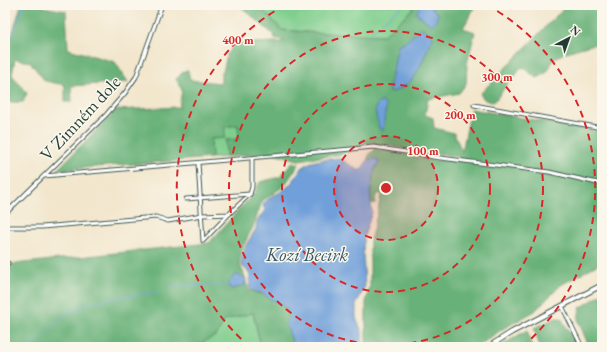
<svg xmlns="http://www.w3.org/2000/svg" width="607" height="352" font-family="'EB Garamond',serif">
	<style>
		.green { fill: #7fce8d; stroke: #4f8660 }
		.forest { fill: #67b178; stroke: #437756; fill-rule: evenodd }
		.water { fill: #709fd9; stroke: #486e86 }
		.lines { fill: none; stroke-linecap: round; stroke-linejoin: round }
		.stream { stroke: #709fd9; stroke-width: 1 }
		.minor-casing { stroke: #3f564b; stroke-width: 5 }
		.tertiary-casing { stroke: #3f564b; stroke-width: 6 }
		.minor { stroke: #fff; stroke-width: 3 }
		.tertiary { stroke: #fff; stroke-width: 4 }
		.ring { fill: none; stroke: #d62828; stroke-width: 2; stroke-dasharray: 7 5 }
		.labels { text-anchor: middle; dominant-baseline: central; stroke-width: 3; stroke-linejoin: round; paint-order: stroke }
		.street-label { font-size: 18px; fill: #1f3d34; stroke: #fbf7ec }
		.water-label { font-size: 19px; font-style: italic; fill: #375a66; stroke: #fbf7ec }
		.centre { fill: #d62828; stroke: #fbf7ec; stroke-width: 2 }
		.ring-label { font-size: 12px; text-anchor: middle; font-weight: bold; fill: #d62828; stroke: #fbf7ec; stroke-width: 3; stroke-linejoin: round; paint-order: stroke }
	</style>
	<rect width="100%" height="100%" fill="#fbf7ec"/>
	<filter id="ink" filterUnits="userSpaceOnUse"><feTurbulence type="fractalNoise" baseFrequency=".025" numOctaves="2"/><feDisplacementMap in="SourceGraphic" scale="8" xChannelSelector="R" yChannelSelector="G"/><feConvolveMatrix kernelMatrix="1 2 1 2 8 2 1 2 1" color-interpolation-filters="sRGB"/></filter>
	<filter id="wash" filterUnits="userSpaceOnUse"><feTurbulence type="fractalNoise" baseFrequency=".012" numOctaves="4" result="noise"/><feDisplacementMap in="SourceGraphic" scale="16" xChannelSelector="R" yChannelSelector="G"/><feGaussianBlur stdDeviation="0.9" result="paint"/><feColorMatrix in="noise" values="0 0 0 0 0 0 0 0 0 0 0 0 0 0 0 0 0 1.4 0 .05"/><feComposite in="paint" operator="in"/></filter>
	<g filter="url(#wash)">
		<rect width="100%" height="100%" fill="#f2e6cc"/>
		<!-- green -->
		<g class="green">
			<polygon points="262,5 416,5 385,35 320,33 282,30 263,10"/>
			<polygon points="238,125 239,139 226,140 226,157 212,158 211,139 225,138 224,127"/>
			<polygon points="253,313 261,347 188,347 196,346 217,335 225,320"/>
		</g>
		<!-- forest -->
		<g class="forest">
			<polygon points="21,5 43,5 43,7 66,11 68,49 115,62 128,82 71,86 72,102 65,102 65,85 45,81 30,62 15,59 12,75 27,93 23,102 5,102 5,37 12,35"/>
			<path d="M239 5H262L263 10 282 30 320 33 384 35 417 5H476L463 28 475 32 467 64 466 84 459 93 428 99 425 115 433 118 434 128 454 133 462 152 471 109 602 132V262L561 285 535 311 501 330 477 347H366V302L370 286V241L378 211 381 193 376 195 375 204 372 203C369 191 371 174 379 163L373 158 367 161 369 155 375 149 398 152 429 160 460 161 461 157 367 143 342 154 298 160 273 153 226 157V140L239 139 238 125 225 127V138L211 139 212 158 57 170 116 110 179 107 182 90 176 79 184 71 188 70 190 80 221 83V72H223L227 54 235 43 283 42 280 39H275L274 35ZM422 28 433 37C420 60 420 86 389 92L398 45 408 40 419 29Z"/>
			<path d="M565 5H602V43C590 45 568 50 557 57 547 64 554 71 537 78L522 67 510 82H509L494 102 485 100 480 94 561 11Z"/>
			<path d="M293 162 299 164 284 186 262 201 253 227 243 246 239 263 244 274 248 290C263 295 284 298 289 316 292 324 291 338 291 347H261L253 313 225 320 217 335 196 346 188 347H5V289L8 288 5 265 209 243 255 192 260 182 280 177Z"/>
			<polygon points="602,294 602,347 589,347 578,320 580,308"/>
			<polygon points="555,318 561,318 578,347 540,347 534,328"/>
			<polygon points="527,330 532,347 499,347"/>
		</g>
		<!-- water -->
		<g class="water">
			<path d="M420 5H428L438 13C438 18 435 23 431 25L416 13Z"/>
			<path d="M422 28 434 37C420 59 421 83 392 92L389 89 398 45 408 40 419 29Z"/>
			<path d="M382 101 386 107 383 131 379 128C378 119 373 113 377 104Z"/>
			<path d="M339 158 358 170H361L367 161 373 158 378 160 379 163 375 168 373 177 370 192 372 212 364 236 363 253 365 286 356 305V318L362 332V347H290L292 341 286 325 289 314 286 308 261 293 253 291 249 288 250 277 248 271 243 267 241 263 246 245 256 229 257 221 265 210 263 205C271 194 276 196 285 189 293 183 297 174 303 167 309 160 330 159 339 158Z"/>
			<polygon points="235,275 238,275 246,278 245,285 233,289 229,288 229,282"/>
		</g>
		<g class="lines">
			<!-- stream -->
			<g class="stream">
				<polyline points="371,31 403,5"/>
				<polyline points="5,54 24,5"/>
				<polyline points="170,286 229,285"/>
				<polyline points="29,347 42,337 69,312 90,303 106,299 161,292"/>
			</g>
		</g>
	</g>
	<g filter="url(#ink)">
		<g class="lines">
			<defs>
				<g id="minor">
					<polyline points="474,105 602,128"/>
					<polyline points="198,163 203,241 229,214"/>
					<polyline points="44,176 374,147 418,154 433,157 549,172 602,184"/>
					<polyline points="186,199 250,194"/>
					<polyline points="5,214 106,115 125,93 136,77 162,5"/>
					<polyline points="5,227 42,227 156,217 168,221 202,215 229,214 250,194 252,187 252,159"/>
					<polyline points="5,263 8,263"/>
					<polyline points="562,306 582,347"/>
				</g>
				<polyline id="tertiary" points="488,347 512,332 602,285"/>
			</defs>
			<!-- minor casing -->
			<use href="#minor" class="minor-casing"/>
			<!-- tertiary casing -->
			<use href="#tertiary" class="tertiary-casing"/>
			<!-- minor -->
			<use href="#minor" class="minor"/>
			<!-- tertiary -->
			<use href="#tertiary" class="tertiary"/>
		</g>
	</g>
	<!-- distance rings -->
	<circle cx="386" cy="188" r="52" fill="#d62828" fill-opacity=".12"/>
	<g class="ring">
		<circle cx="386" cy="188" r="52"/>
		<circle cx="386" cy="188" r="104"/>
		<circle cx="386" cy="188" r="157"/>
		<path d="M250 347A209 209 0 0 1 285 5M487 5A209 209 0 0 1 522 347"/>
	</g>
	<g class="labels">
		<!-- street labels -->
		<g class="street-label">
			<text transform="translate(80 118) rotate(-47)">V Zimném dole</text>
		</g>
		<!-- water labels -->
		<g class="water-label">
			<text x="307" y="254">Kozí Becirk</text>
		</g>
	</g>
	<circle cx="386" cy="188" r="6" class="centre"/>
	<g class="ring-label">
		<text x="238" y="44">400 m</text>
		<text x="497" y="81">300 m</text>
		<text x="460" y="119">200 m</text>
		<text x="423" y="155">100 m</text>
	</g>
	<!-- margin -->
	<rect width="607" height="352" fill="none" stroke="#fbf7ec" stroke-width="20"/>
	<!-- north arrow -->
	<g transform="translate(569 38) rotate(41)" stroke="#fbf7ec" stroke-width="3" paint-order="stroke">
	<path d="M0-3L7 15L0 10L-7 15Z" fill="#1f3d34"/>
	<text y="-6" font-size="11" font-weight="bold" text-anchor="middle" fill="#1f3d34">N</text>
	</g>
</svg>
